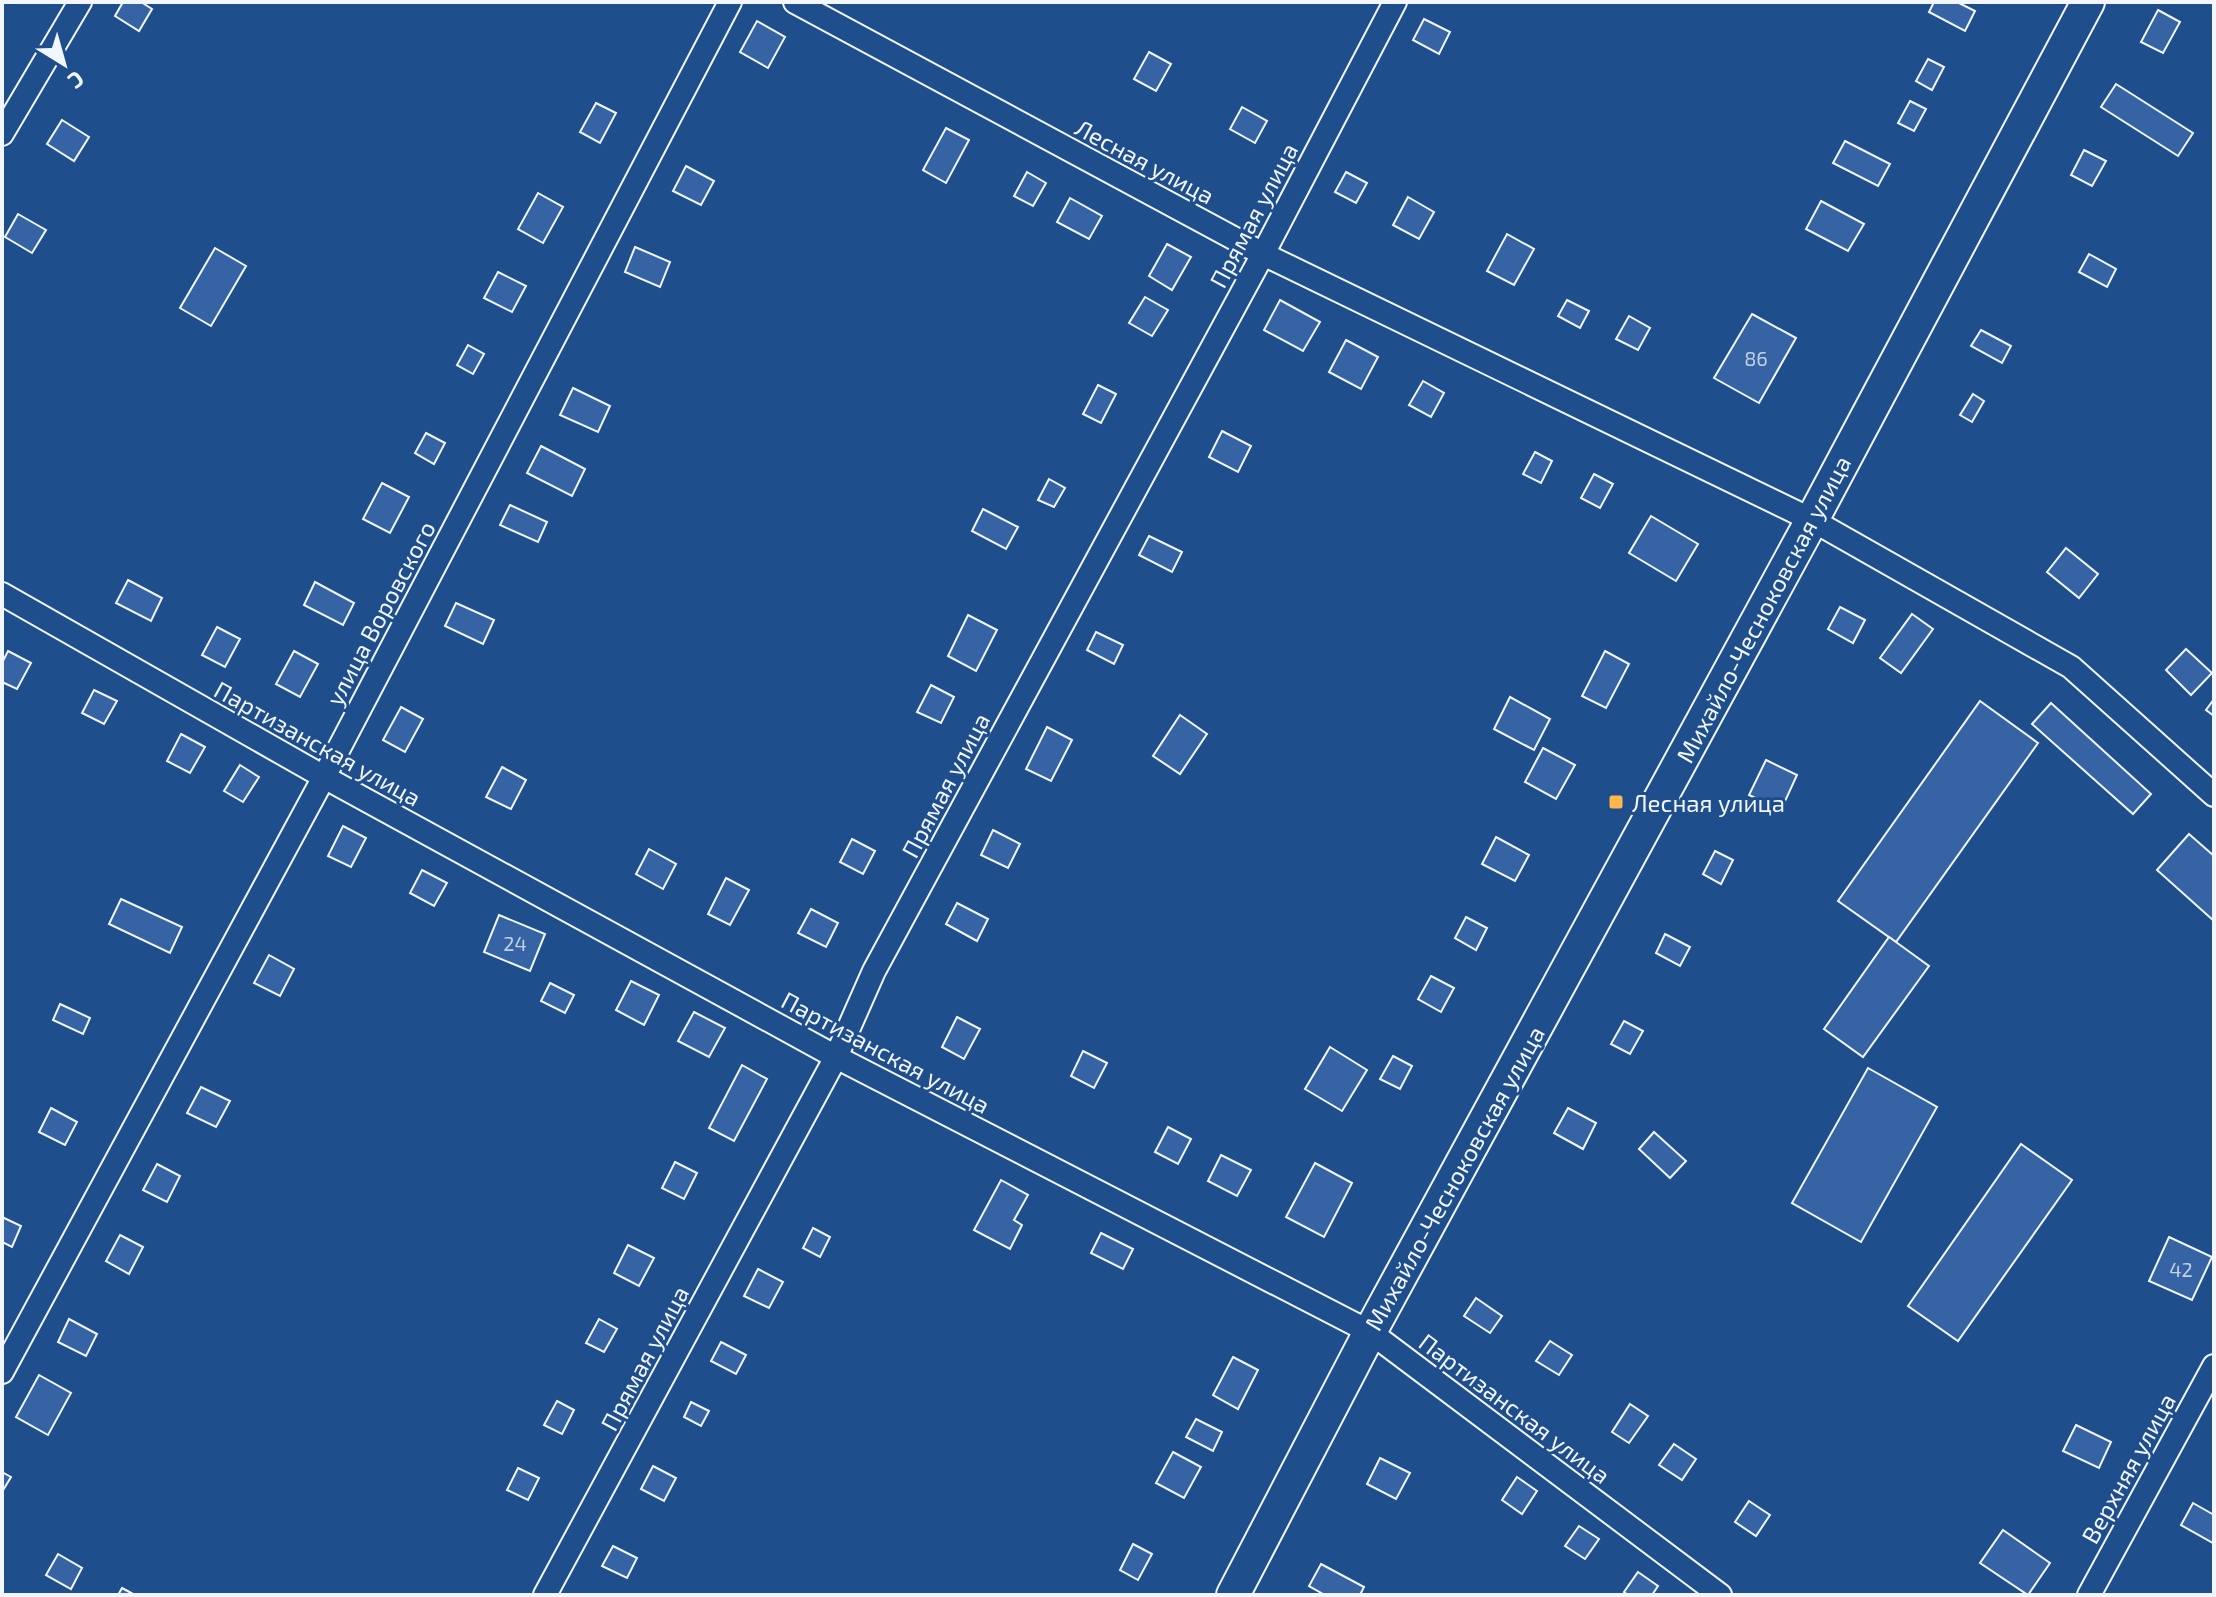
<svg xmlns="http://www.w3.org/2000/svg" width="2216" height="1597" font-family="'Exo 2',sans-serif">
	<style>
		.building { fill: #3563a3; stroke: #f2f6ff; stroke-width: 2 }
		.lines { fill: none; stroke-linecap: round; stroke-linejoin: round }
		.street-casing { stroke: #f2f6ff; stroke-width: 26 }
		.secondary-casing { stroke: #f2f6ff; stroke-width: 36 }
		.street { stroke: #1f4e8c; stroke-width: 22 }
		.secondary { stroke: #1f4e8c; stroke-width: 32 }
		.poi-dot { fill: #ffb74d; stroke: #1f4e8c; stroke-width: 3 }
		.labels { text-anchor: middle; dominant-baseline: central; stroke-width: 6; stroke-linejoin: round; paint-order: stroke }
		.number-label { font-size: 20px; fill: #c3d1e8 }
		.street-label { font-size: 24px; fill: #f2f6ff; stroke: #1f4e8c }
		.poi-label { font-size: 24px; fill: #f2f6ff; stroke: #1f4e8c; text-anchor: start }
	</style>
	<rect width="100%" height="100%" fill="#1f4e8c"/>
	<!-- building -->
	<g class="building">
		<polygon points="123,2 141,2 152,9 139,31 115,16"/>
		<polygon points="1934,2 1957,2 1975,11 1965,31 1929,12"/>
		<polygon points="2158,10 2180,22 2163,53 2141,42"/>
		<polygon points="1424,19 1450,32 1439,54 1413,40"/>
		<polygon points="757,21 785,37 768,68 740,52"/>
		<polygon points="1149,52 1171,64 1156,91 1134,79"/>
		<polygon points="1928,59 1944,67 1932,90 1916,81"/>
		<polygon points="2116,84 2193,133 2178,156 2101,107"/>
		<polygon points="1910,101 1926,109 1914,131 1898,123"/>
		<polygon points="596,103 616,113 600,143 580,132"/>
		<polygon points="1242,107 1267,121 1255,143 1230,129"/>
		<polygon points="62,120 89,137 74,161 47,144"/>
		<polygon points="946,128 969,140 946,183 923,170"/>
		<polygon points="1845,141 1890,164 1878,186 1833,163"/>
		<polygon points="2084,150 2106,161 2092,186 2071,175"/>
		<polygon points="686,166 714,181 701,205 673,191"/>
		<polygon points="1027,172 1046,183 1033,206 1014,196"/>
		<polygon points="1346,172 1367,183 1356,203 1335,192"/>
		<polygon points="538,193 563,207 543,243 518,229"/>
		<polygon points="1408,197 1434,212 1419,239 1393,225"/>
		<polygon points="1070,198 1102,216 1089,239 1057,222"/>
		<polygon points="1821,201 1864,224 1848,251 1806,229"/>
		<polygon points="18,214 46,230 32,253 5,237"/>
		<polygon points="1507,234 1534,249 1514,285 1487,271"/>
		<polygon points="1167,244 1191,257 1172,290 1149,276"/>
		<polygon points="635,247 670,262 660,287 625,272"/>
		<polygon points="215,248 246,266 211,326 180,308"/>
		<polygon points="2089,254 2116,269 2107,287 2079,272"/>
		<polygon points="498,272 526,286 512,312 484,298"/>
		<polygon points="1145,297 1168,310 1152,336 1129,323"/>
		<polygon points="1280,300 1320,322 1303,351 1264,330"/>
		<polygon points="1567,300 1589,311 1580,328 1558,316"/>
		<polygon points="1752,314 1796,338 1759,403 1714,378"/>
		<polygon points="1629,316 1650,328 1638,350 1616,339"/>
		<polygon points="1981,330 2011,346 2002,363 1971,346"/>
		<polygon points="1346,340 1378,357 1361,389 1329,372"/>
		<polygon points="468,345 484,354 473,374 457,365"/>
		<polygon points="1423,381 1444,393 1431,417 1409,405"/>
		<polygon points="1098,385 1116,394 1101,423 1083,414"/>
		<polygon points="573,388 610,406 598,432 560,415"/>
		<polygon points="1973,394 1984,401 1972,422 1960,415"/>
		<polygon points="1222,431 1251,446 1238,472 1209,457"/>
		<polygon points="426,433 445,443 434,464 415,453"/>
		<polygon points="541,446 585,469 572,496 527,473"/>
		<polygon points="1535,452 1552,461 1541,483 1523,474"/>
		<polygon points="1594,474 1613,484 1600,508 1581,498"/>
		<polygon points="1049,479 1065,488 1054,507 1038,500"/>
		<polygon points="382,483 409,497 390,533 363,519"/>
		<polygon points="510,505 547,522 538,542 500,525"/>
		<polygon points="983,509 1018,527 1006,549 972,531"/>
		<polygon points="1651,516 1698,544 1676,581 1629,553"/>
		<polygon points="1149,536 1182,552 1172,572 1139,555"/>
		<polygon points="2066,548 2098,574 2079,598 2047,572"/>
		<polygon points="128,580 162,598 151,621 116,603"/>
		<polygon points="315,582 354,603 343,625 304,605"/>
		<polygon points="456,603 494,620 483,644 445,626"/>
		<polygon points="1840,607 1865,620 1853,643 1828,629"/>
		<polygon points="1912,614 1933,629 1901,673 1880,658"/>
		<polygon points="968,615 997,630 976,671 948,656"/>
		<polygon points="217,627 240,639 225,667 202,655"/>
		<polygon points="1096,632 1123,645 1114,664 1087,650"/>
		<polygon points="2186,649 2212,673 2191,695 2166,670"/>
		<polygon points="8,651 31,663 17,689 2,682 2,663"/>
		<polygon points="294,651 318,664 300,697 276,684"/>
		<polygon points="1605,651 1629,664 1606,708 1582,696"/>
		<polygon points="931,685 954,697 941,723 917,712"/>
		<polygon points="94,690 117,701 104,724 82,713"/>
		<polygon points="1510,697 1550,719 1534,750 1494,729"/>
		<polygon points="2214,699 2214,716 2206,710"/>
		<polygon points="1980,701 2038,743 1896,942 1838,901"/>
		<polygon points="2051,703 2151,794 2133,814 2032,724"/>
		<polygon points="401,707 423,719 405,752 383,740"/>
		<polygon points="1180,715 1207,734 1180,774 1153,756"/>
		<polygon points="1047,727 1072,740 1051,781 1026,769"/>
		<polygon points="181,734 205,747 190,773 167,761"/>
		<polygon points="1543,748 1575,765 1556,799 1525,782"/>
		<polygon points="1766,760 1797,775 1781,810 1749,795"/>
		<polygon points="240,765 259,777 243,802 224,791"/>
		<polygon points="502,767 526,780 511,809 486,797"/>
		<polygon points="343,826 366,838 351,867 328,856"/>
		<polygon points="993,830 1020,844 1008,868 981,855"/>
		<polygon points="2189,834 2214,856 2214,921 2157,870"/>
		<polygon points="1496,837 1529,855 1515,881 1482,864"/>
		<polygon points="852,839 875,851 863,874 840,862"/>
		<polygon points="649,849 676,864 663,889 636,874"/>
		<polygon points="1715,851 1733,860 1721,884 1703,874"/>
		<polygon points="422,870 447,883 434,906 410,893"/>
		<polygon points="726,878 749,890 730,925 708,914"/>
		<polygon points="121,899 182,927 170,953 109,924"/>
		<polygon points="957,903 988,919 977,941 946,924"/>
		<polygon points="811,909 838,923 826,947 798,933"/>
		<polygon points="499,915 545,934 530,971 484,952"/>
		<polygon points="1466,917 1487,928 1476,950 1455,938"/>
		<polygon points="1665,934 1690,947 1680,966 1656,953"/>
		<polygon points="1889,937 1929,966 1863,1057 1824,1029"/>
		<polygon points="269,955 294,969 280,996 254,983"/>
		<polygon points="1431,976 1454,988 1441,1012 1418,999"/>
		<polygon points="631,981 659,995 644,1025 616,1010"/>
		<polygon points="550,983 574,995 565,1013 541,1001"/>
		<polygon points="60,1004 90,1018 83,1034 53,1020"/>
		<polygon points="694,1012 725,1028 709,1057 678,1041"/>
		<polygon points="957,1017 980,1029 964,1059 942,1047"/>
		<polygon points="1624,1021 1643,1031 1630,1054 1611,1044"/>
		<polygon points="1330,1047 1367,1070 1342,1111 1305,1089"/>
		<polygon points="1083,1051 1107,1063 1094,1088 1071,1076"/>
		<polygon points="1393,1056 1412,1066 1400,1089 1380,1079"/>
		<polygon points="742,1065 767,1079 734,1141 709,1128"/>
		<polygon points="1868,1068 1937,1107 1861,1242 1792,1203"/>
		<polygon points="201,1087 230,1101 216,1127 187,1113"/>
		<polygon points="51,1108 77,1122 65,1145 39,1132"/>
		<polygon points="1568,1108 1596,1123 1583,1149 1554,1133"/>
		<polygon points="1168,1127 1191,1139 1178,1164 1155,1152"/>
		<polygon points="1654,1132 1686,1161 1670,1178 1639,1149"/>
		<polygon points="2021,1144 2072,1180 1958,1341 1908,1306"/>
		<polygon points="1221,1155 1251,1170 1237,1196 1208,1181"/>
		<polygon points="675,1162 697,1173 684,1199 662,1188"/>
		<polygon points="1315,1163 1352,1183 1324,1237 1286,1217"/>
		<polygon points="157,1164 180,1176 167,1202 143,1190"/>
		<polygon points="1001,1180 1028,1195 1014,1220 1022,1225 1010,1249 974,1230"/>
		<polygon points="2,1217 21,1226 12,1247 2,1242"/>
		<polygon points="813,1228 830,1237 820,1257 803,1248"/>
		<polygon points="1101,1233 1133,1249 1123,1269 1091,1253"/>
		<polygon points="120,1235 143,1247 129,1274 106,1261"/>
		<polygon points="2169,1237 2212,1257 2192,1300 2149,1281"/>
		<polygon points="628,1245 654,1258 639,1286 614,1273"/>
		<polygon points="758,1269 783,1282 769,1308 744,1296"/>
		<polygon points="1476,1298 1502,1316 1490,1333 1464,1316"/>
		<polygon points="69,1319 97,1334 86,1356 58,1342"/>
		<polygon points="599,1319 617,1329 604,1352 586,1343"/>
		<polygon points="1550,1341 1572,1355 1559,1375 1536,1361"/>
		<polygon points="721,1342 746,1355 736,1374 711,1361"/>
		<polygon points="1233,1357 1258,1370 1238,1409 1213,1395"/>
		<polygon points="39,1375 71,1393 48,1435 16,1417"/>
		<polygon points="557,1401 574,1410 562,1434 544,1425"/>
		<polygon points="691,1402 709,1411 701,1426 684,1417"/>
		<polygon points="1630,1404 1648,1416 1629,1443 1612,1432"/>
		<polygon points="1196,1419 1222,1432 1213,1451 1186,1437"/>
		<polygon points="2076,1425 2111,1442 2099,1468 2063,1451"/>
		<polygon points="1674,1444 1696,1459 1682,1480 1659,1465"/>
		<polygon points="1173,1452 1201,1467 1184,1498 1156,1483"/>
		<polygon points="1380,1458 1410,1473 1396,1499 1367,1484"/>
		<polygon points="653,1466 676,1478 664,1501 641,1489"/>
		<polygon points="518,1468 539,1478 528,1500 507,1490"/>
		<polygon points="2,1472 11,1477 2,1492"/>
		<polygon points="1517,1477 1537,1491 1522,1514 1502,1500"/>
		<polygon points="1749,1501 1770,1515 1756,1536 1735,1522"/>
		<polygon points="2193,1503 2214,1515 2213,1543 2181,1525"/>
		<polygon points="1579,1526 1599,1539 1585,1559 1565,1546"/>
		<polygon points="2003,1530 2050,1563 2028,1595 1980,1563"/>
		<polygon points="1133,1544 1152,1554 1138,1580 1120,1570"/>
		<polygon points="613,1546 637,1558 627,1578 602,1566"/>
		<polygon points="58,1554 82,1568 71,1589 46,1575"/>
		<polygon points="1321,1564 1364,1587 1360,1595 1325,1595 1309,1586"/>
		<polygon points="1638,1572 1658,1586 1652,1595 1628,1595 1624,1592"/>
		<polygon points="122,1588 135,1595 118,1595"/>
	</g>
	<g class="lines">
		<defs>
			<g id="street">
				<polyline points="795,2 1263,254 1812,520 2071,667 2214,795"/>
				<polyline points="2,134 80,2"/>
				<polyline points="2,594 324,777 836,1057 1370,1332 1720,1595"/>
				<polyline points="2,1372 324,777 730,2"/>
				<polyline points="545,1595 836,1057 874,971 1263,254 1395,2"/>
				<polyline points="2089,1595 2214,1366"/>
			</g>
			<polyline id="secondary" points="1233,1595 1370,1332 1812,520 2088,2"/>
		</defs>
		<!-- street casing -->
		<use href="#street" class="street-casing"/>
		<!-- secondary casing -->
		<use href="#secondary" class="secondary-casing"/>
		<!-- street -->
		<use href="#street" class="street"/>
		<!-- secondary -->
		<use href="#secondary" class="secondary"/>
	</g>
	<!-- markers -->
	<rect class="poi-dot" x="1608" y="794" width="16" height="16" rx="4"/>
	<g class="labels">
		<!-- number labels -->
		<g class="number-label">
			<text x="1756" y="358">86</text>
			<text x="515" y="943">24</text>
			<text x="2181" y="1269">42</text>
		</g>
		<!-- street labels -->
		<g class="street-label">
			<text transform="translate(1145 161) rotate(28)">Лесная улица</text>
			<text transform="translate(1253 215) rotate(-62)">Прямая улица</text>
			<text transform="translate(1763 609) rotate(-62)">Михайло-Чесноковская улица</text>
			<text transform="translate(380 613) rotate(-62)">улица Воровского</text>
			<text transform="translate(318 743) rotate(29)">Партизанская улица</text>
			<text transform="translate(945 785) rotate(-62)">Прямая улица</text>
			<text transform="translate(886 1052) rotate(28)">Партизанская улица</text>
			<text transform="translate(1454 1178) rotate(-61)">Михайло-Чесноковская улица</text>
			<text transform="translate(644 1358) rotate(-62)">Прямая улица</text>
			<text transform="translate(1515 1408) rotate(37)">Партизанская улица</text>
			<text transform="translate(2128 1468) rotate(-61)">Верхняя улица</text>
		</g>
		<!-- poi labels -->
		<g class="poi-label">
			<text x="1632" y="802">Лесная улица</text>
		</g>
	</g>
	<!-- border -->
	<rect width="2216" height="1597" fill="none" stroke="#f2f6ff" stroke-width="8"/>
	<!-- north arrow -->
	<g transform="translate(64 64) rotate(143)" stroke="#1f4e8c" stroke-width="6" paint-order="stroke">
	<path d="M0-6L14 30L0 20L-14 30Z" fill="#f2f6ff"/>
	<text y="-12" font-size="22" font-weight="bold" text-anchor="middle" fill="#f2f6ff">С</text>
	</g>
</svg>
